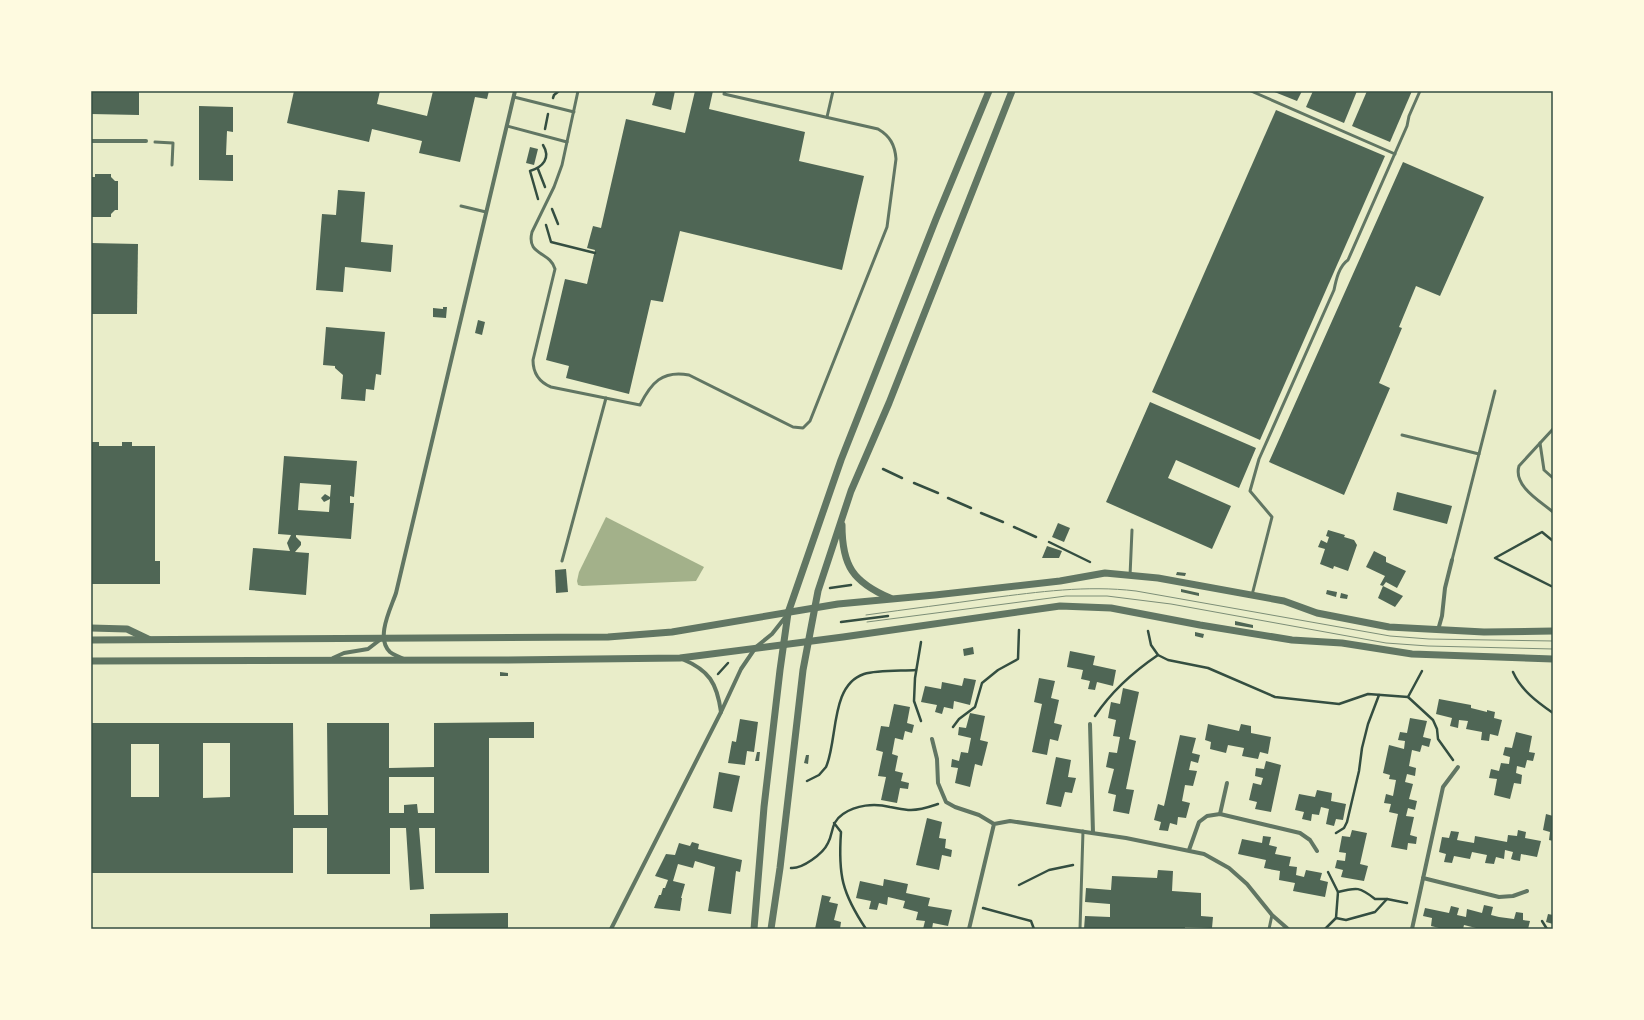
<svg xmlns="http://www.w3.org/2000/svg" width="1644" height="1020" font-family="Rubik,sans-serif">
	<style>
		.water { fill: #a3b18a }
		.building { fill: #4f6655; fill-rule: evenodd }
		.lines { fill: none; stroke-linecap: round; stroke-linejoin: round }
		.path { stroke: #344e41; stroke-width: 2.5 }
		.service { stroke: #617663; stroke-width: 3 }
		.minor { stroke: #617663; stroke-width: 4 }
		.tertiary { stroke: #617663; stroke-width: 7 }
		.tram { stroke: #7c8e77; stroke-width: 1 }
		.neatline { fill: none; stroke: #344e41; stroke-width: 1.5 }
	</style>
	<rect width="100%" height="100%" fill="#e9edc9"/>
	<!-- water -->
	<polygon class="water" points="606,517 704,567 696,581 582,586 578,585 577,581 579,572"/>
	<!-- building -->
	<g class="building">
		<polygon points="91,91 139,91 139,115 91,114"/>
		<polygon points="294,91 380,91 377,104 427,116 433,91 489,91 487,99 475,97 460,162 419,153 422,141 372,129 369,142 287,123"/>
		<polygon points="656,91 675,91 671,110 652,105"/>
		<polygon points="695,91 713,91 709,109 805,132 799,161 864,176 842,270 680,231 663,302 651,300 629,394 566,378 569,366 546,360 565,279 587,284 595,250 587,248 593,226 601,228 626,119 685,133"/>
		<polygon points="1272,91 1302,91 1297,101"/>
		<polygon points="1313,91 1357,91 1344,123 1306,107"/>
		<polygon points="1367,91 1412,91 1390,142 1352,126"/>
		<polygon points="199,106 233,107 233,132 227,131 226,155 233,155 233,181 199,180"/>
		<polygon points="1276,110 1385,156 1260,440 1152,392"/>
		<polygon points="530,147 538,149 534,165 526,163"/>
		<polygon points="1403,162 1484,197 1440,296 1416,286 1399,327 1402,328 1379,383 1390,388 1344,495 1269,462"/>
		<polygon points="95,174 111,174 111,177 115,181 118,181 118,210 115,210 111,214 111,217 91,217 91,177 95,177"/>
		<polygon points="338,190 365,192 361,242 393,245 391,272 345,267 343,292 316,290 322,214 336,215"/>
		<polygon points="91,243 138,244 137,314 91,314"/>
		<polygon points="443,307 447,307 446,318 433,317 433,308 443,309"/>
		<polygon points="478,320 485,322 482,335 475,333"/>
		<polygon points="326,327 385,332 381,375 376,374 374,390 366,389 365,401 341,399 343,375 335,368 335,366 323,365"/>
		<polygon points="1150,402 1256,448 1239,488 1176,460 1168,478 1231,506 1212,549 1106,502"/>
		<polygon points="91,442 99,442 99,446 122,446 122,442 132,442 132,446 155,446 155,561 160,561 160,584 91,584"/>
		<path d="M284 456 357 461 354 497 350 496V503H354L351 539 296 535V537L301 542V545L295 552 309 553 306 595 249 590 253 548 290 551 287 543 291 535 278 534ZM300 483 331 485 330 497 325 494 321 498 324 502 330 499 329 512 298 510Z"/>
		<polygon points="1397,492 1452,506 1447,524 1393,510"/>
		<polygon points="1058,523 1070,528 1064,542 1052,537"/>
		<polygon points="1328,530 1345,535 1344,537 1354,540 1357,545 1348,571 1334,566 1333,569 1320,564 1325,549 1318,547 1321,540 1327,543 1329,537 1326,536"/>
		<polygon points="1047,546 1062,551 1059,558 1042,558"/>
		<polygon points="1374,551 1386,557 1386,562 1406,571 1397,588 1386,582 1383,586 1380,585 1385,576 1366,567"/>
		<polygon points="566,569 568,592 556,593 555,570"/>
		<polygon points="1177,572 1186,573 1185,576 1176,575"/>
		<polygon points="1383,586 1403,596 1395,607 1378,598"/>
		<polygon points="1181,589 1199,593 1199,596 1181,592"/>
		<polygon points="1327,590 1337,592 1336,597 1326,594"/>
		<polygon points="1341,593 1348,595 1347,599 1340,598"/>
		<polygon points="1235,621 1253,625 1253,628 1235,625"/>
		<polygon points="1195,632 1204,634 1203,638 1195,636"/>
		<polygon points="973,647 974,654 964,656 963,649"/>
		<polygon points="1070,651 1095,656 1093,665 1116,670 1113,686 1097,682 1095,690 1088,689 1090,681 1081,679 1083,670 1067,667"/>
		<polygon points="500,672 508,673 508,676 500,676"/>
		<polygon points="964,678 976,680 970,705 954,701 953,709 944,707 942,714 935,712 937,705 921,702 925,686 941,689 942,682 962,686"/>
		<polygon points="1039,678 1055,681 1051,698 1059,700 1054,723 1062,725 1058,741 1050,739 1047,755 1032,752 1042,704 1034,702"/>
		<polygon points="1123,688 1139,692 1129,739 1136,741 1126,789 1134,790 1129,814 1113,811 1116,795 1108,793 1114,769 1106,767 1109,752 1117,753 1120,737 1113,736 1116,720 1108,718 1111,702 1120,704"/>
		<polygon points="1439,699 1471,705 1471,708 1487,712 1487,710 1495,712 1494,718 1502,720 1498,736 1490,734 1489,741 1481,740 1482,732 1466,729 1468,721 1459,720 1458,728 1450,726 1452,718 1436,714"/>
		<polygon points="894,704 910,707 907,723 914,725 912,733 905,731 903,740 895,738 892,754 898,756 895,771 903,773 901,781 909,783 908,789 900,788 897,803 881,800 886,777 878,776 883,752 876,750 881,726 889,727"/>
		<polygon points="970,713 985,716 980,740 988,742 982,766 975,764 970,787 955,783 958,768 951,767 952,759 959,761 961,752 968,753 971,738 958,735 959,727 966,728"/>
		<polygon points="1410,718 1427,721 1423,737 1431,739 1429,747 1422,745 1420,752 1412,750 1409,766 1416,768 1415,776 1407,774 1405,782 1413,784 1409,799 1417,801 1415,810 1408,808 1406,816 1414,817 1410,835 1417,837 1416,844 1408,843 1407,850 1391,847 1398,814 1389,812 1391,804 1384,803 1386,794 1393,796 1396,780 1389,779 1390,775 1383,773 1389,745 1404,749 1405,741 1398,740 1400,732 1407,733"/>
		<polygon points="740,719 758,722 754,752 747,751 745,765 728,763 732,741 736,742"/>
		<path d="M534 722V738H489V873H435V828H419L424 889 410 890 406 828H390V874H327V828H293V873H91V723H293L294 815H328L327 723H389V768L434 767V723ZM203 743H230V797L203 798ZM131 744H159V797H131ZM389 777H434V813H418L417 804 404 805V813H389Z"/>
		<polygon points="1208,724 1239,731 1241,724 1251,726 1251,733 1271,737 1268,754 1260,752 1258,759 1242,756 1244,748 1228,745 1226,753 1210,749 1211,742 1205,740"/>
		<polygon points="1516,732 1532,736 1529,752 1535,753 1533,761 1527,760 1525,768 1517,766 1516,773 1522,775 1521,784 1514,783 1510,799 1494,795 1497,779 1489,778 1491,769 1499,771 1501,763 1509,764 1510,757 1503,755 1505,747 1512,748"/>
		<polygon points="1180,735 1196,738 1192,753 1200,755 1198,763 1191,761 1189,770 1197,771 1193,786 1185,785 1182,801 1190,803 1186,818 1178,817 1177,825 1170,823 1168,831 1159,830 1161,822 1154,820 1158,804 1164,806"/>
		<polygon points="757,752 760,752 759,761 755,761"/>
		<polygon points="806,755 809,755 808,764 804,763"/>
		<polygon points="1056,757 1071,760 1068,777 1076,778 1072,793 1065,792 1061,807 1046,804"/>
		<polygon points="1266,761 1281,765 1271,812 1255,809 1257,802 1249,800 1253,783 1261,785 1263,778 1255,776 1256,768 1264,769"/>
		<polygon points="719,772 740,776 732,812 713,808"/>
		<polygon points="1317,790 1332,793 1331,801 1346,804 1343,820 1336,819 1334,826 1326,824 1329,809 1321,807 1319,815 1312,814 1311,821 1302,819 1304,812 1295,810 1299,794 1315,797"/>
		<polygon points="1546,814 1553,816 1553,841 1549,840 1550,832 1543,830"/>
		<polygon points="927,818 942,822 939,838 946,839 945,848 952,850 951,857 942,855 939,870 916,865"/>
		<polygon points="1352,830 1367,833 1360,864 1368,866 1364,881 1341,877 1343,870 1335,868 1337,860 1345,861 1346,853 1339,852 1342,836 1350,837"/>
		<polygon points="1518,830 1526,832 1525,838 1541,841 1537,857 1521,854 1520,861 1514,860 1511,859 1513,852 1505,850 1504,859 1496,857 1494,864 1485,863 1487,855 1472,852 1470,859 1454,856 1452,863 1444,862 1446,854 1439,852 1442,837 1449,838 1451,831 1459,832 1457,840 1474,843 1475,836 1507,842 1508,835 1517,836"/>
		<polygon points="1263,836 1271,837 1269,845 1277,847 1275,854 1291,857 1289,866 1297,867 1296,875 1304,877 1306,870 1322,873 1320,880 1328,882 1325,897 1293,891 1295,883 1279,880 1280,871 1264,868 1266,860 1238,854 1242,839 1262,843"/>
		<polygon points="692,842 699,844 698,849 742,860 740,872 736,871 731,914 708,911 715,867 695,861 693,868 678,864 673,881 685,884 681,898 682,898 680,911 654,908 659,895 661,895 663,888 665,888 668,880 655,876 666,854 675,855 679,843 690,846"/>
		<polygon points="1158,870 1173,871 1172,891 1201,893 1201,916 1213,917 1212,928 1185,927 1185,929 1084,929 1085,916 1110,917 1110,904 1085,902 1086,888 1111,890 1112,876 1157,878"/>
		<polygon points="884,879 908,884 906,893 930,898 928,906 952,910 948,926 933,923 932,929 923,929 925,921 916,920 918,912 903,908 905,901 888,897 887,905 879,903 877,910 869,909 871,901 856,898 860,881 883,886"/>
		<polygon points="822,895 831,897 829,902 838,904 834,920 841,922 840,929 815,929"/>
		<polygon points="1484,905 1493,907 1491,915 1499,917 1514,919 1516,912 1523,913 1523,920 1530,921 1528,929 1480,929 1464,925 1463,929 1443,929 1431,926 1432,918 1423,916 1425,908 1449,913 1451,906 1459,908 1457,915 1466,917 1467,909 1482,913"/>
		<polygon points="508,913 508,929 430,929 430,914"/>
		<polygon points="1548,914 1553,915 1553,924 1546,922"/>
	</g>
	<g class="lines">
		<!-- path -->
		<g class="path">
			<polyline points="553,98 554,95 559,91"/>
			<polyline points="545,129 548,114"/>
			<polyline points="538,169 545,187"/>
			<path d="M538 199 530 171C543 167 551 158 543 145"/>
			<polyline points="552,209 558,224"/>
			<polyline points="546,225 551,242 595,253"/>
			<polyline points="883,469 902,478"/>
			<polyline points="914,483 938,493"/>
			<polyline points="948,498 971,508"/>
			<polyline points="981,513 1003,522"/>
			<polyline points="1014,527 1036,537"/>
			<polyline points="1553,541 1542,532 1495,558 1553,587"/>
			<polyline points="1049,542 1090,562"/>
			<polyline points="830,588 851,585"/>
			<polyline points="841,622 888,616"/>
			<polyline points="1148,631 1151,645 1158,655"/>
			<path d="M1513 672C1521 690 1537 702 1553 713"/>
			<polyline points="718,674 728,663"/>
			<polyline points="1408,697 1422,671"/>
			<path d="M1095 716C1111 692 1133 672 1158 655L1168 660 1208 668 1275 697 1339 704 1368 694 1408 697 1433 720 1437 729 1438 739 1453 760"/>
			<polyline points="921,721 914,701 915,678 921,642"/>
			<polyline points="953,727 959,719 975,707 982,683 998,670 1018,659 1019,630"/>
			<path d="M807 781 819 775 826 767C838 740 830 685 864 674 877 670 901 671 916 670"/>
			<path d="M834 823 841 832C838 875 842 893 866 929"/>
			<polyline points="1336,833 1344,828 1347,822 1359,771 1362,748 1368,724 1379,695"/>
			<path d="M791 868C802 869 823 854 828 843 834 832 830 823 843 814 856 805 874 803 890 807 897 808 903 810 911 810 921 810 929 807 938 804"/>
			<polyline points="1328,872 1338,892"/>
			<polyline points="1019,885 1049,870 1073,865"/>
			<polyline points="983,908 1031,921 1034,929"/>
			<polyline points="1336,918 1346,920 1375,912 1387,899"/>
			<polyline points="1542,921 1547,929"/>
			<path d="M1325 929 1336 918 1338 892C1357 887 1360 887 1375 899H1387L1407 903"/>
		</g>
		<!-- service -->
		<g class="service">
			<path d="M578 91 562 165 554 187 532 232C526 256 550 251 555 269L533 360C533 373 539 382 551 387L640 405C651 383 662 370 689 375L793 427 803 428 810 421 887 227 896 159C895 145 890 136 878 129L724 94 725 91"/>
			<polyline points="1251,91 1395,154"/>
			<polyline points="514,97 574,112"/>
			<polyline points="827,117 833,91"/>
			<polyline points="507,126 567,142"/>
			<polyline points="155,142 173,143 172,165"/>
			<polyline points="461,206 486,212"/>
			<path d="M1553 429 1519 466C1513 486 1540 501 1553 512"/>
			<polyline points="1402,435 1479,454"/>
			<polyline points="1540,443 1544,470 1553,478"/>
			<polyline points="1452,560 1495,391"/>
			<polyline points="562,561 606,398"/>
			<polyline points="1130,576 1132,530"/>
			<path d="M1252 595 1272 517 1250 491 1259 459 1334 290C1336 280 1339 266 1348 260L1407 126 1409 116 1420 91"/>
			<polyline points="1080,929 1083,831"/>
			<polyline points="1269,929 1272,915"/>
		</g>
		<!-- minor -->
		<g class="minor">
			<polyline points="91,141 146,141"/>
			<polyline points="1438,630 1442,616 1445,588 1452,560"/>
			<polyline points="333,658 344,653 368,649 381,639"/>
			<path d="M404 659C399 657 394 655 390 652 375 638 391 608 396 593L515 91"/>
			<path d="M682 659C709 670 717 683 721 712"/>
			<polyline points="1090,724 1093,833"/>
			<polyline points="932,739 937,759 938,783 946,802 955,807 979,815 994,824"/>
			<polyline points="1220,814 1227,783"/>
			<polyline points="1189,850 1199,822 1207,816 1220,814 1300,833 1310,840 1317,851"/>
			<polyline points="1423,878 1499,897 1513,896 1527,891"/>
			<polyline points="611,929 721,712 741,669 756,647 772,634 787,615"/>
			<polyline points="969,929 994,824 1010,821 1126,838 1204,854 1229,868 1247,884 1272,915 1288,929"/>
			<polyline points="1412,929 1443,787 1458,767"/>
		</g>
		<!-- tertiary -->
		<g class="tertiary">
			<path d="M842 525C842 566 853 582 890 598"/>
			<polyline points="91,628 127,629 148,639"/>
			<polyline points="91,640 608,637 672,632 838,604 935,595 1060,581 1105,573 1158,578 1284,601 1317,613 1389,627 1484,632 1553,631"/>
			<polyline points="91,661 500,660 680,658 843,637 1060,606 1111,608 1200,625 1292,640 1342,643 1412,654 1553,659"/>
			<polyline points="754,929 764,807 780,670 788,613 841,460 936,219 989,91"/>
			<polyline points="771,929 780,868 803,670 818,591 851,491 889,403 1012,91"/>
		</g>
		<!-- tram -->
		<g class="tram">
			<path d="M866 615C908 609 949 604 990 598 1039 592 1086 585 1136 591L1390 636 1429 639 1553 641"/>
			<polyline points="867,622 1066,596 1107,596 1171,604 1386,643 1428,646 1553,649"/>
		</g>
	</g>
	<!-- border -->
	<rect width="1644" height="1020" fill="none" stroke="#fefae0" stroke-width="184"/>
	<rect x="92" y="92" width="1460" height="836" class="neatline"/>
</svg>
